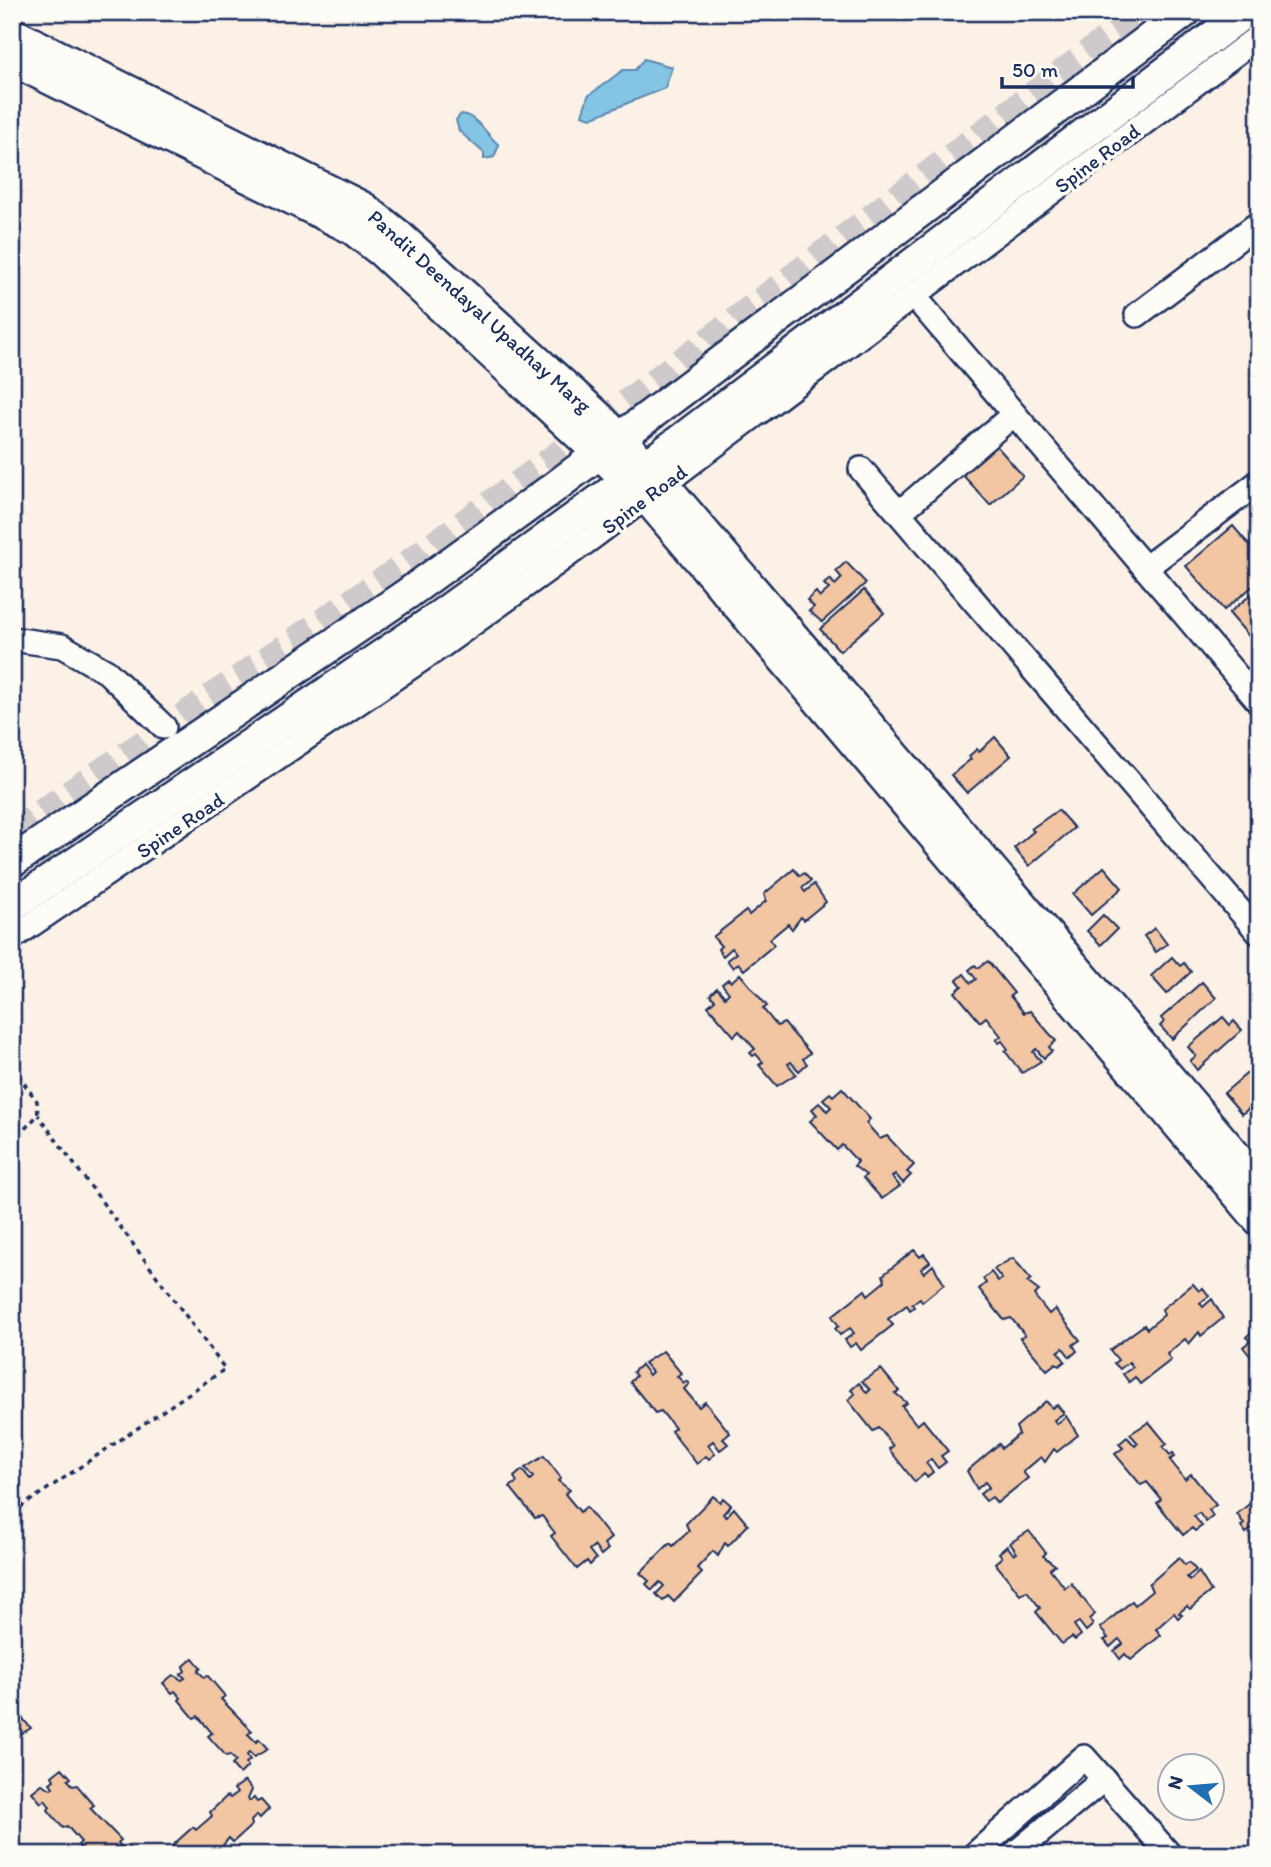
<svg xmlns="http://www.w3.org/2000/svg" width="1271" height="1867" font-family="Itim,sans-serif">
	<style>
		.water { fill: #84c4e4; stroke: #5a88ae; stroke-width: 2 }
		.building { fill: #f2c6a2; stroke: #1b2f5e; stroke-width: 2 }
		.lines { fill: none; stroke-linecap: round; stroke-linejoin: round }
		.minor-tunnel { stroke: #cecacb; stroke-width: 23; stroke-dasharray: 23 11; stroke-linecap: butt }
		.minor-casing { stroke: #1b2f5e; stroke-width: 28 }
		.major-casing { stroke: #1b2f5e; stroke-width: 35 }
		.path { stroke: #1b2f5e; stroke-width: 3.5; stroke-dasharray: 5 5; stroke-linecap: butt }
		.minor { stroke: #fdfcf7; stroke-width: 23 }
		.major { stroke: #fdfcf7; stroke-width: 30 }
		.labels { text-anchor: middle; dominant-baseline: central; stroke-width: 7; stroke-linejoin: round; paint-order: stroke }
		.street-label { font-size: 21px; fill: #1b2f5e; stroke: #fdfcf7 }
	</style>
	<rect width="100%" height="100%" fill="#fbf1e6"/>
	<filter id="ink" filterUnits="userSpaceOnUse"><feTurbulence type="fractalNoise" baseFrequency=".0143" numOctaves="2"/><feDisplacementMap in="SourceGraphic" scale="14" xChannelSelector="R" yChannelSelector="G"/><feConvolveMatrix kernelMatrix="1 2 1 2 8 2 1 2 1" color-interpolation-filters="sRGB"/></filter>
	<g filter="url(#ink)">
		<!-- water -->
		<g class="water">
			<polygon points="644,59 672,67 665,88 591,118 582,115 588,96 623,70 635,70"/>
			<path d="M461 114C476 115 488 136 499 145L494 157 484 159V153L459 131 456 120Z"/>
		</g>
		<!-- building -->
		<g class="building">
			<polygon points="994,443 1023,476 990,505 961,473"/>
			<polygon points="1259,518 1259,534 1251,525"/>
			<polygon points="1233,526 1259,556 1259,581 1224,610 1186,566"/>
			<polygon points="846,562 866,583 822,622 809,611 814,607 807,600 816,592 820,597 829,589 824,584 830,579 835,585 842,578 836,571"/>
			<polygon points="1259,588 1259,638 1254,642 1229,613"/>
			<polygon points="864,590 884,613 840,651 820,629"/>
			<polygon points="995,737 1011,756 967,793 951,775 971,759 969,756 977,749 979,752"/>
			<polygon points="1058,810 1074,828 1029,866 1014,848 1034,831 1031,829"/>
			<polygon points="1104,867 1122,888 1091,915 1073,894"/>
			<polygon points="794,869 800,876 804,873 811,881 802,888 805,892 814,884 826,902 804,920 801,917 792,929 788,924 770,939 774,945 744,970 738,963 733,968 727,960 736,953 732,948 723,956 718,949 721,946 713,937 746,911 749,915 766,901 764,894"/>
			<polygon points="1103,915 1117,929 1101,945 1087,931"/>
			<polygon points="1155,928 1167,944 1156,952 1144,936"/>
			<polygon points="1172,957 1180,966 1184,963 1191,972 1167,994 1151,976"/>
			<polygon points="988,961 1014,993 1010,996 1024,1013 1030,1011 1056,1041 1049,1047 1052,1051 1044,1058 1036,1049 1033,1052 1041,1061 1022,1073 1005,1051 1008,1049 1002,1041 999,1043 996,1040 1001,1036 986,1017 980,1022 955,992 962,986 957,980 964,974 971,983 976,979 969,970 975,965 978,968"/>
			<polygon points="740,974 767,1006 763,1009 777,1026 784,1023 810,1053 803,1059 807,1064 799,1071 791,1062 788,1064 796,1074 777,1086 759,1065 763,1062 756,1054 753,1056 750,1053 755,1049 739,1031 734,1036 708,1006 715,1000 710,995 717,988 725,997 729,993 722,984 728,979 731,982"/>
			<polygon points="1202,982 1216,998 1172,1039 1160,1026 1164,1022 1161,1018"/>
			<polygon points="1223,1017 1230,1025 1234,1021 1242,1030 1197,1070 1190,1061 1196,1056 1188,1047"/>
			<polygon points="1259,1063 1259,1100 1242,1114 1224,1093"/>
			<polygon points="842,1088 870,1119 866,1123 880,1139 887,1136 914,1165 907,1172 911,1175 903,1183 895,1174 892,1177 900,1186 882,1199 863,1178 866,1175 854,1166 858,1162 842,1145 837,1150 810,1121 817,1115 812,1109 819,1103 827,1111 831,1107 823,1099 830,1093 833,1096"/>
			<polygon points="914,1250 920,1257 924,1254 930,1262 921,1269 924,1273 933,1265 944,1284 922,1302 920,1298 912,1304 914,1307 910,1310 907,1305 888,1319 893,1325 861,1350 856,1343 850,1347 845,1340 854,1333 850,1328 840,1335 835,1328 839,1326 832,1316 865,1290 868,1295 885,1281 883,1275"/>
			<polygon points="1013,1258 1031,1279 1027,1282 1039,1291 1034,1295 1049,1314 1055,1309 1080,1340 1073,1345 1077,1351 1070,1357 1063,1348 1058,1352 1065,1361 1059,1366 1056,1363 1047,1370 1020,1338 1025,1335 1011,1318 1004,1320 979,1289 986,1283 983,1279 991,1272 998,1281 1002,1279 994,1269"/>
			<polygon points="1193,1284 1199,1291 1203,1288 1209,1296 1200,1303 1203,1307 1212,1299 1223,1318 1201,1336 1199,1332 1189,1344 1185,1339 1167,1354 1171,1360 1140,1384 1135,1377 1129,1382 1123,1374 1133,1367 1129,1362 1120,1369 1114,1363 1118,1360 1110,1350 1144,1325 1147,1329 1164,1315 1162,1309"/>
			<polygon points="1254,1330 1259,1336 1259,1367 1243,1347 1250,1341 1246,1337"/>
			<polygon points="663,1351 681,1373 677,1376 684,1383 686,1381 689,1384 684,1389 699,1407 705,1402 730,1433 723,1439 728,1444 720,1450 713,1441 708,1445 715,1454 709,1459 706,1456 697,1464 671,1431 675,1428 661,1411 655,1413 630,1382 636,1376 633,1372 641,1365 649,1375 652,1372 644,1363"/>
			<polygon points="881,1369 899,1391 895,1393 907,1403 902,1406 917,1425 923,1420 948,1451 941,1456 946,1462 938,1468 931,1459 926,1463 933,1472 927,1477 924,1474 915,1482 889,1449 893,1446 879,1428 873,1431 848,1400 855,1394 851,1390 859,1383 867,1393 870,1390 862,1381"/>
			<polygon points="1046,1401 1052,1408 1057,1405 1064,1413 1054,1420 1057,1424 1066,1416 1078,1435 1057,1452 1054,1449 1045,1462 1041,1457 1023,1472 1028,1478 997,1503 992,1497 986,1501 980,1494 989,1487 985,1482 977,1489 967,1471 999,1444 1002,1448 1019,1434 1016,1427"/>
			<polygon points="1149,1422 1167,1444 1163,1447 1170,1455 1173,1453 1175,1456 1170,1460 1185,1479 1191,1474 1216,1505 1209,1510 1213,1516 1206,1522 1199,1513 1194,1516 1202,1526 1195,1531 1192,1528 1183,1535 1157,1503 1161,1499 1147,1482 1141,1485 1115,1454 1123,1448 1119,1444 1127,1437 1135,1446 1138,1443 1130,1434"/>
			<polygon points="544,1456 561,1478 558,1481 570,1490 565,1494 580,1512 586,1507 611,1538 604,1544 608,1549 601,1555 594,1546 589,1550 596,1559 590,1565 587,1561 577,1569 551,1536 555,1533 542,1516 535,1518 510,1487 517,1482 514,1477 522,1470 530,1480 533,1477 525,1468"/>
			<polygon points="713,1496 720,1502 723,1498 731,1505 723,1514 726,1517 734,1508 748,1525 728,1546 725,1543 718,1556 713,1551 697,1568 702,1573 674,1602 668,1596 663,1601 656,1594 664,1586 660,1582 652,1590 646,1584 649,1581 640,1573 670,1543 673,1546 689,1531 686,1524"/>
			<polygon points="1259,1496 1259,1530 1255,1526 1246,1533 1241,1526 1244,1524 1237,1514"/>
			<polygon points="1029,1531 1046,1553 1043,1556 1055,1565 1050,1569 1065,1588 1071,1583 1095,1614 1089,1619 1093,1625 1086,1631 1079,1622 1074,1625 1081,1635 1075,1640 1072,1637 1062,1644 1036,1612 1040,1608 1027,1591 1020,1594 995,1563 1002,1557 999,1553 1007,1546 1014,1555 1017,1553 1010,1543"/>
			<polygon points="1259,1531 1259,1543 1256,1545 1250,1538"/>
			<polygon points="1179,1558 1185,1565 1189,1562 1196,1570 1187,1577 1190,1580 1199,1572 1211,1591 1190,1609 1187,1606 1179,1613 1182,1615 1178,1618 1174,1613 1156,1629 1161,1635 1131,1660 1125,1654 1120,1659 1114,1651 1123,1644 1119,1639 1110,1647 1104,1640 1108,1638 1100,1628 1132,1601 1135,1605 1152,1591 1149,1584"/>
			<polygon points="193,1658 201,1668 198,1671 204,1677 208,1676 225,1696 221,1699 252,1731 248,1734 256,1742 259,1739 268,1749 254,1757 249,1752 247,1755 250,1760 246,1763 248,1766 240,1774 232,1765 236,1761 230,1755 226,1756 208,1736 212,1733 198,1716 194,1718 179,1700 181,1698 175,1691 172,1693 163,1683 173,1675 182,1680 185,1678 181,1674 185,1671 183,1667"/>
			<polygon points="12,1715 18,1722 22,1718 31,1728 16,1737 12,1733"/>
			<polygon points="62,1768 71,1778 68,1780 73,1786 77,1785 94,1805 90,1808 121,1840 118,1843 125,1851 129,1848 135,1855 86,1855 78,1845 81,1842 67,1826 63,1828 48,1810 50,1807 45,1800 41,1803 32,1792 42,1784 51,1789 53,1787 50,1783 54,1780 52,1776"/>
			<polygon points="245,1781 252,1790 248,1799 250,1801 254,1798 257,1802 261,1800 269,1809 260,1818 257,1815 251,1821 252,1825 233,1842 229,1838 215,1855 168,1855 173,1849 173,1845 193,1827 196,1830 212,1816 210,1812 227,1796 230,1798 237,1793 234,1789"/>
			<polygon points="13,1790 21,1798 13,1806 12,1805"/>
		</g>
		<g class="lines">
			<!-- minor-tunnel -->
			<polyline class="minor-tunnel" points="12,830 392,572 541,465 1139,12"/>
			<defs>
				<g id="minor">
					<polyline points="914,296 1259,702"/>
					<polyline points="1137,315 1259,223"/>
					<polyline points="861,469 1259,933"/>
					<polyline points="899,513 1014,414"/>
					<polyline points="1145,568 1259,482"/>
					<polyline points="12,639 62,646 107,672 164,727"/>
					<polyline points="12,938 443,645 593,537 1259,36"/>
					<polyline points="974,1855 1084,1757 1170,1855"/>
					<polyline points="1013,1855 1104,1779"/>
				</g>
				<g id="major">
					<polyline points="12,33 364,208 397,234 600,418 664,485 1259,1183"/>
					<polyline points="12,60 351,228 382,252 646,497 1259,1220"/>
					<polyline points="12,862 407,594 556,486 1185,12"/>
					<polyline points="12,906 428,624 626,481 1245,12"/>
				</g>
			</defs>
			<!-- minor casing -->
			<use href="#minor" class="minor-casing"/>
			<!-- major casing -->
			<use href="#major" class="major-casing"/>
			<!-- path -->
			<g class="path">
				<polyline points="12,1067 37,1101 38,1115 12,1142"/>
				<polyline points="12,1513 225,1369 38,1115"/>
			</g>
			<!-- minor -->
			<use href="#minor" class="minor"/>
			<!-- major -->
			<use href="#major" class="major"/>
		</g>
	</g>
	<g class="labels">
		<!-- street labels -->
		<g class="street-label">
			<text transform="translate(1097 158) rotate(-37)">Spine Road</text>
			<text transform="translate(480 311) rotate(42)">Pandit Deendayal Upadhay Marg</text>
			<text transform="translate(644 499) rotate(-37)">Spine Road</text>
			<text transform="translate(180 825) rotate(-34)">Spine Road</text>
		</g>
	</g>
	<!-- margin -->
	<rect width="1271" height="1867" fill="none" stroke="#fdfcf7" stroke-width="42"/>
	<rect x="21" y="21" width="1229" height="1825" fill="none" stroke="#1b2f5e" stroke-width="2.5" filter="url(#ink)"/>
	<!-- north arrow -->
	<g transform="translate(1191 1787) rotate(286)"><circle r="33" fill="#fdfcf7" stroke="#a3aaba" stroke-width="2"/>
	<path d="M0-5L12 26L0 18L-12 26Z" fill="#1f6fb2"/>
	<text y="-10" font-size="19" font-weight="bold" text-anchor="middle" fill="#1b2f5e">N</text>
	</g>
	<!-- scale -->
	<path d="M1002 77v10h131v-10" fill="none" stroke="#1b2f5e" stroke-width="3.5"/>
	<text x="1012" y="77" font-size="21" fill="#1b2f5e" stroke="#fdfcf7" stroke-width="5" paint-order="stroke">50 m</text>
</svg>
